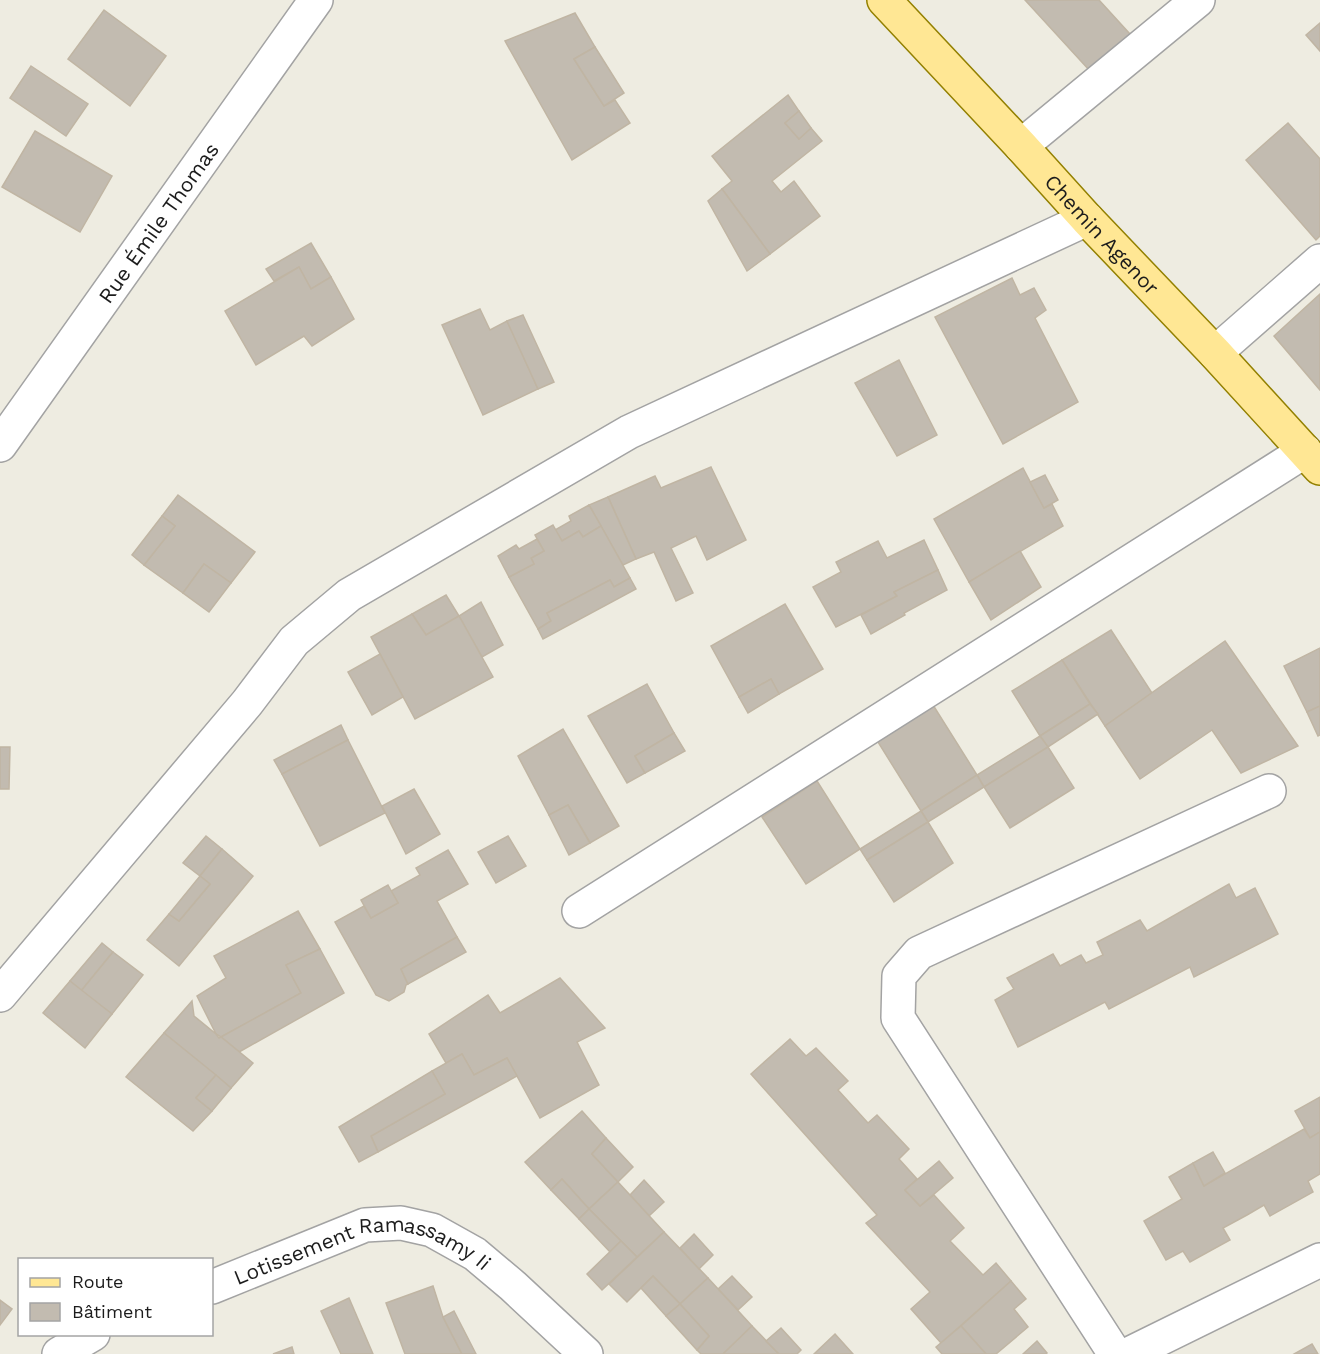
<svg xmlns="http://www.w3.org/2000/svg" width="1320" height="1354" font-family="'Work Sans',sans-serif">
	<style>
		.building { fill: #c2bbb0; stroke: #c0b5a3; stroke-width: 1.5 }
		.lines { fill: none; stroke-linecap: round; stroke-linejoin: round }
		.minor-casing { stroke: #a3a3a3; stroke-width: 36 }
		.major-casing { stroke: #938000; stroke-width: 36 }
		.minor { stroke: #fff; stroke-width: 33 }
		.major { stroke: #ffe794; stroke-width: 33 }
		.labels { text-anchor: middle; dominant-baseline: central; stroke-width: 5; stroke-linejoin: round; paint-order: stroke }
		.street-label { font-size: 21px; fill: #1c1c1c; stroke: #fff }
	</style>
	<rect width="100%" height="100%" fill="#eeece1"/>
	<!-- building -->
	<g class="building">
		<polygon points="1025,0 1099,0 1130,34 1090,71"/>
		<polygon points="104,10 166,56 130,106 68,59"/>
		<polygon points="575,13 595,47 574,59 604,106 615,100 630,123 572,160 505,41"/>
		<polygon points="1320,23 1320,51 1306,35"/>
		<polygon points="595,47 624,93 604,106 574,59"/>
		<polygon points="31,66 88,104 66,136 10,98"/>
		<polygon points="788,95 799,111 785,123 799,139 811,128 822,141 772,181 781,192 794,181 820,216 770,254 722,189 732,181 712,156"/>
		<polygon points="799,111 811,128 799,139 785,123"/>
		<polygon points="1288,123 1320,159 1320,236 1316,240 1246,160"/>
		<polygon points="35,131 112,176 80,232 2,187"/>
		<polygon points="722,189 770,254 747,271 708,201"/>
		<polygon points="311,243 331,277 311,289 299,267 274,281 266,269"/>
		<polygon points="299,267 311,289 331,277 354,319 312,346 304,336 256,365 225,311"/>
		<polygon points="1012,278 1020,295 1034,288 1046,310 1035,318 1078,402 1003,444 935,317"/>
		<polygon points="1320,294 1320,390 1274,336"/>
		<polygon points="480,309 490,330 507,321 538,389 483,415 442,325"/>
		<polygon points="523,315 554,382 538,389 507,321"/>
		<polygon points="899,360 937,435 897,456 855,383"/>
		<polygon points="711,467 746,540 707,560 696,536 671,548 693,593 676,601 654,552 636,559 608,497 655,476 661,488"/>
		<polygon points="1023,468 1044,508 1052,504 1063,526 969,582 934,519"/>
		<polygon points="1045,475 1058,500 1044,508 1030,482"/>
		<polygon points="178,495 255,552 231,583 204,564 183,593 144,565 175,526 162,516"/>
		<polygon points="608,497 636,559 623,565 589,505"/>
		<polygon points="589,505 601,526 583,537 579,531 562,541 555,530 571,521 569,516"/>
		<polygon points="162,516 175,526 144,565 132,555"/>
		<polygon points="553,525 562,541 579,531 583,537 601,526 630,578 614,587 610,580 547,613 551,621 538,629 509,577 534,564 531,558 544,551 535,535"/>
		<polygon points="537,539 544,551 531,558 534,564 509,577 498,556 516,545 519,549"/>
		<polygon points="924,540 938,570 894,592 897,596 836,627 813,587 841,572 836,562 878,541 887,558"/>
		<polygon points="1020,551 1041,587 991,620 969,582"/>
		<polygon points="204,564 231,583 209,612 183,593"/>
		<polygon points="938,570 947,590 904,613 905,615 871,634 861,615 897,596 894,592"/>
		<polygon points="630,578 636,589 543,639 538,629 551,621 547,613 610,580 614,587"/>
		<polygon points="446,595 459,616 426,635 412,614"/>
		<polygon points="481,602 503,645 482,657 459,616"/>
		<polygon points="785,604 823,669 779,694 771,679 739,697 711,646"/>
		<polygon points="412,614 426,635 459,616 493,677 415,719 371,637"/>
		<polygon points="1111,630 1152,693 1105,726 1062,660"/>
		<polygon points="1225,641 1298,746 1241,773 1212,730 1140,779 1105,726"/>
		<polygon points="1320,648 1320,706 1307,712 1284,666"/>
		<polygon points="380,654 403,697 372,715 348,672"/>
		<polygon points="1062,660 1090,704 1040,736 1012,691"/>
		<polygon points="771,679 779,694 748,713 739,697"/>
		<polygon points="647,684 674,733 635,756 645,773 627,783 588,716"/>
		<polygon points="1090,704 1098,714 1048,747 1040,736"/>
		<polygon points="933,705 977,775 921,811 878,742"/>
		<polygon points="1320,706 1320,735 1318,736 1307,712"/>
		<polygon points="341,725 348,740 282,774 274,760"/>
		<polygon points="563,729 619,826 590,843 568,805 549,815 518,756"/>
		<polygon points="674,733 685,751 645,773 635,756"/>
		<polygon points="1040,736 1048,747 984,787 977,775"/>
		<polygon points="348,740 385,813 320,846 282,774"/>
		<polygon points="0,747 10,747 9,789 0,789"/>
		<polygon points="1048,747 1074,788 1010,828 984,787"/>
		<polygon points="977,775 984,787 928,822 921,811"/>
		<polygon points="817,781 860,849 806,884 762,817"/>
		<polygon points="414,789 440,834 406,854 382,806"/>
		<polygon points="568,805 590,843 569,855 549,815"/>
		<polygon points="921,811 928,822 867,860 860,849"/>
		<polygon points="928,822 953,863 894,902 867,860"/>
		<polygon points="206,836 222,849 200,876 183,863"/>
		<polygon points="508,836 526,866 496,883 478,852"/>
		<polygon points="222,849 253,876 179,966 147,940 169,914 179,921 210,884 200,876"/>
		<polygon points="448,850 468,884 437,901 457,937 401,969 408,984 406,985 404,992 389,1001 376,995 335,922 364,906 371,918 398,903 391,891 420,875 416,868"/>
		<polygon points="200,876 210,884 179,921 169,914"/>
		<polygon points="1229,884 1236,898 1255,888 1278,934 1194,977 1190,967 1109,1009 1105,1002 1018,1047 995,1000 1014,989 1007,978 1053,954 1060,966 1081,955 1086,963 1103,955 1097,942 1140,920 1147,931"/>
		<polygon points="388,885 398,903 371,918 361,900"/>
		<polygon points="298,911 320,949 286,965 301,993 221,1037 216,1034 197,996 226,978 214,956"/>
		<polygon points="457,937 466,952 408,984 401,969"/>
		<polygon points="102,943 113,952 81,991 70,981"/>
		<polygon points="320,949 344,993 239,1052 221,1037 301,993 286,965"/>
		<polygon points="113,952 143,975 112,1014 81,991"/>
		<polygon points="560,978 605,1028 577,1042 599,1085 540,1118 507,1058 474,1075 462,1054 446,1063 429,1034 488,995 500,1013"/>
		<polygon points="70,981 112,1014 85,1048 43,1013"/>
		<polygon points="192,1001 194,1016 216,1034 219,1038 221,1037 253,1063 231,1088 164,1033"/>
		<polygon points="164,1033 216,1075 196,1098 212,1111 193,1131 126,1077"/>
		<polygon points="790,1039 806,1056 816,1048 848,1081 838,1090 868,1123 877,1115 909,1149 899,1159 917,1179 905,1190 920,1206 934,1195 964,1228 950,1241 983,1275 996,1263 1011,1281 941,1343 911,1309 930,1292 866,1223 877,1215 751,1074"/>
		<polygon points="462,1054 474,1075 507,1058 517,1076 378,1152 371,1136 445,1094 432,1071"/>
		<polygon points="432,1071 445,1094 371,1136 378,1152 359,1162 339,1127"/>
		<polygon points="216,1075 231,1088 212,1111 196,1098"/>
		<polygon points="1320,1097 1320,1132 1310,1138 1295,1111"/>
		<polygon points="582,1111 606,1138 592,1154 618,1182 589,1209 562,1179 551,1190 525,1162"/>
		<polygon points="1304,1129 1310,1138 1320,1132 1320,1174 1308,1181 1313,1192 1270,1216 1264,1205 1247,1215 1223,1228 1230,1240 1190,1262 1183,1251 1166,1260 1144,1221 1182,1199 1169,1177 1193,1163 1204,1186"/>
		<polygon points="606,1138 633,1167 618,1182 592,1154"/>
		<polygon points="1213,1152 1225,1173 1204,1186 1193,1163"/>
		<polygon points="939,1161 953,1178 920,1206 905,1190"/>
		<polygon points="562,1179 589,1209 579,1219 551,1190"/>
		<polygon points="644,1180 664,1202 649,1216 630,1195"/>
		<polygon points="618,1182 664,1232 637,1257 589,1209"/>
		<polygon points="589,1209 621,1241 610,1252 579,1219"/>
		<polygon points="664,1232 708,1278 680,1304 653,1276 627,1302 609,1284"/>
		<polygon points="694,1234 713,1255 699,1269 680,1248"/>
		<polygon points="621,1241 637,1257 602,1290 587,1274"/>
		<polygon points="653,1276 680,1304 666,1316 641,1288"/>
		<polygon points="732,1276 752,1297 738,1310 718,1289"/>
		<polygon points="708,1278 752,1326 723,1354 701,1354 697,1350 709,1336 680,1304"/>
		<polygon points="1011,1281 1026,1299 1014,1309 1028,1327 996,1354 986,1354 961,1326"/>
		<polygon points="433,1286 443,1317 462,1354 405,1354 386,1303"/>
		<polygon points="349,1298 373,1354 341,1354 321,1311"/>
		<polygon points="0,1300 12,1309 0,1325"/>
		<polygon points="680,1304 709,1336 697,1350 666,1316"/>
		<polygon points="454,1311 476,1354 462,1354 443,1317"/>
		<polygon points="752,1326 779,1354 725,1354 724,1353"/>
		<polygon points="961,1326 986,1354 942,1354 936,1347"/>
		<polygon points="781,1328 801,1350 797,1354 779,1354 766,1341"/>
		<polygon points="835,1334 853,1354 814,1354"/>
		<polygon points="1037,1341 1047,1353 1046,1354 1023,1354"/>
		<polygon points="1312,1344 1318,1354 1294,1354"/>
		<polygon points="292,1347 294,1354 273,1354"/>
	</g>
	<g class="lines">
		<defs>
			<g id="minor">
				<polyline points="1021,146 1198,0"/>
				<polyline points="1215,353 1320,261"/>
				<path id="s1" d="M0 445 316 0"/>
				<polyline points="579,911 1305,451"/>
				<polyline points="0,995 247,703 294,641 349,595 629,432 1087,219"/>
				<path id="s2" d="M212 1287 365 1225 401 1223 432 1230 475 1254 513 1286 586 1354"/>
				<polyline points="59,1354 93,1334"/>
				<polyline points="1115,1354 898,1018 899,976 919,953 1269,791"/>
				<polyline points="1129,1354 1320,1260"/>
			</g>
			<g id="major">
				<path id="s3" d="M884 0 1021 146 1087 219 1215 353 1320 468"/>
			</g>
		</defs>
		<!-- minor casing -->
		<use href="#minor" class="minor-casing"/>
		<!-- major casing -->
		<use href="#major" class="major-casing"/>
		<!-- minor -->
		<use href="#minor" class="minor"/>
		<!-- major -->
		<use href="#major" class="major"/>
	</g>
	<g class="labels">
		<!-- street labels -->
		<g class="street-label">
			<text stroke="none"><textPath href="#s1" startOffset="273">Rue Émile Thomas</textPath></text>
			<text stroke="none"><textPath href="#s3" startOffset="320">Chemin Agenor</textPath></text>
			<text stroke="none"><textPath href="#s2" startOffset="162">Lotissement Ramassamy Ii</textPath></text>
		</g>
	</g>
	<!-- legend -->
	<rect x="18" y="1258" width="195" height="78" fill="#ffffff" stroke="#a4a4a4" stroke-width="1.5"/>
	<rect x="30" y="1278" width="30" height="9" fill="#ffe794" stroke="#a4a4a4" stroke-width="1.5"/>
	<text x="72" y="1288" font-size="18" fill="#1c1c1c">Route</text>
	<rect x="30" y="1303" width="30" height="18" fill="#c2bbb0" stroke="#a4a4a4" stroke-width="1.5"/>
	<text x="72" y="1318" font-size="18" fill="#1c1c1c">Bâtiment</text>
</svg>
